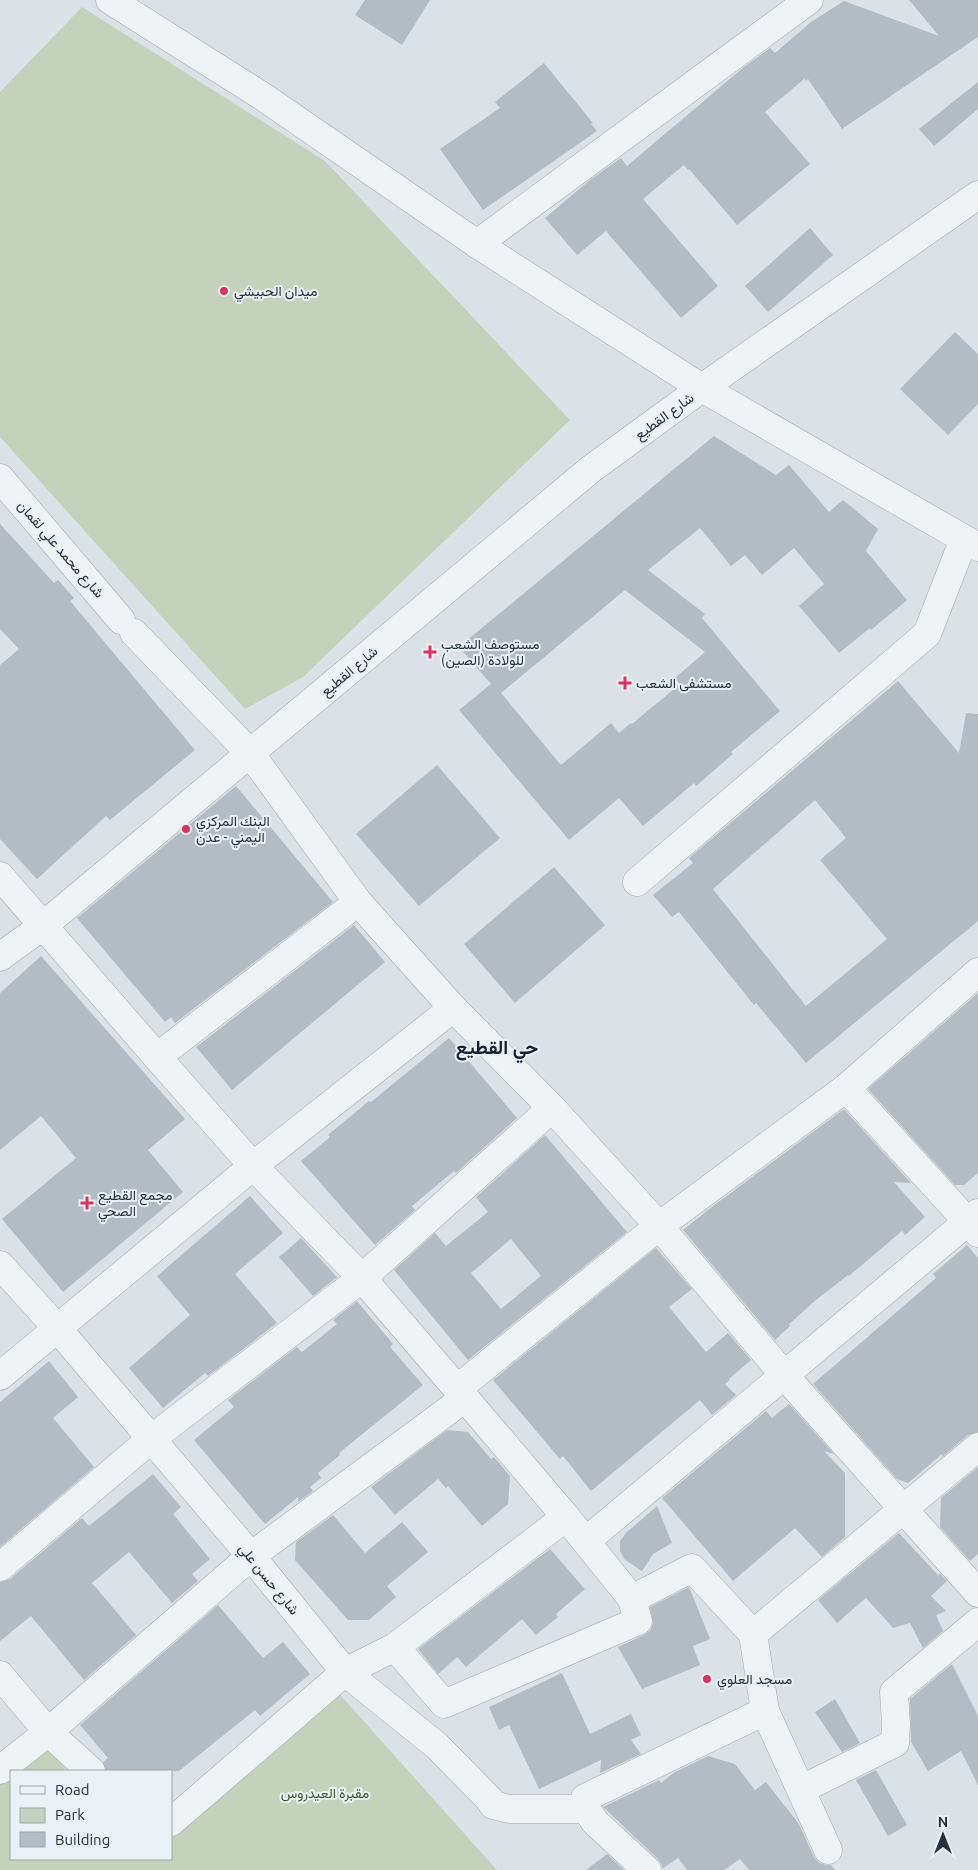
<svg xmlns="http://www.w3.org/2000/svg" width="978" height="1870" font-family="Ubuntu,Vazirmatn,sans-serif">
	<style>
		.green { fill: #c4d2bc }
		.building { fill: #b3bbc4; fill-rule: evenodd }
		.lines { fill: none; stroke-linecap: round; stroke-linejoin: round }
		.minor-casing { stroke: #a1a9b1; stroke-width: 29 }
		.minor { stroke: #eef2f5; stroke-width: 28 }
		.poi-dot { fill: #d7365f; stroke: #ebf0f5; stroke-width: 2 }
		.labels { text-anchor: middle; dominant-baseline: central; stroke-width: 4; stroke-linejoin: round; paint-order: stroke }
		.poi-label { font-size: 14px; fill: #25313e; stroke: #ebf0f5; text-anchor: start }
		.street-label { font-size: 14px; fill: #25313e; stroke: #ebf0f5 }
		.park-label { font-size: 14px; fill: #3d5b31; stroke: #ebf0f5 }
		.district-label { font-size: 19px; font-weight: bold; fill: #17212f; stroke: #ebf0f5 }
	</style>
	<rect width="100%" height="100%" fill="#dce1e7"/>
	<!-- green -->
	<g class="green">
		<polygon points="82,7 325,161 570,420 303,677 245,709 0,437 0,92"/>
		<polygon points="334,1688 497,1870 0,1870 0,1762 36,1733 67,1771 11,1771 11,1859 171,1859 171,1817"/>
	</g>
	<!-- building -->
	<g class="building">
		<polygon points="365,0 430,0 402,45 355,15"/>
		<polygon points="909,0 978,0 978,37 842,129 808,79 806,81 804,79 765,112 810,164 737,225 689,169 688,170 684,165 643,199 718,286 681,318 606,231 577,255 545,218 590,180 621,158 627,166 744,67 770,48 775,53 811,22 844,1 939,36"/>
		<polygon points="544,63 593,123 591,124 597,131 483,210 440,149 500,108 495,102"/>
		<polygon points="978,82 978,109 934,146 919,129"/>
		<polygon points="810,228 833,255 768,312 745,286"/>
		<polygon points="955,332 978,354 978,404 948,435 900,389"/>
		<path d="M714 436 776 475 789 465 829 512 843 500 878 529 866 551 907 600 871 630 870 628 839 653 799 606 824 584 794 548 762 575 745 555 731 566 700 528 648 570 705 614 702 618 780 711 731 752 733 754 696 786 694 783 643 826 619 798 569 840 459 710 491 684 459 647ZM625 590 705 652 675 678 680 684 632 724 631 723 619 733 611 723 561 765 501 693Z"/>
		<polygon points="0,524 54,583 58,580 74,598 70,601 195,750 110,820 106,816 37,879 0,839 0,665 19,649 0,629"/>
		<path d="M898 681 959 753 966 713 978 714V921L806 1063 756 1003 754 1005 679 912 672 917 653 895 693 863 689 858ZM815 800 846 838 820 860 887 939 806 1006 713 889Z"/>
		<polygon points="437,765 500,838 419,906 356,834"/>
		<polygon points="236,786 333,902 175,1023 171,1017 165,1022 77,918"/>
		<polygon points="554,867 605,925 515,1003 464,944"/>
		<polygon points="354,925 385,962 232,1090 196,1047"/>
		<polygon points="41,956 185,1119 148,1150 183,1192 63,1292 2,1219 76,1158 41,1116 0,1150 0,993"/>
		<polygon points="978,993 978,1173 964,1185 955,1185 868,1089"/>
		<polygon points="449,1038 517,1118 456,1173 454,1171 412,1206 415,1210 375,1245 301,1161 330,1137 328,1135 369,1101 371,1102"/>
		<polygon points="844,1109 911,1183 894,1182 925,1217 905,1235 902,1231 849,1276 848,1275 816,1300 789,1324 790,1326 775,1340 683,1230 713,1206"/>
		<path d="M545 1135 627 1232 468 1360 394 1270 435 1233 446 1246 488 1212 476 1197ZM511 1239 541 1276 501 1309 471 1273Z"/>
		<polygon points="250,1196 283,1233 235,1274 277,1323 208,1376 205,1373 163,1408 129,1368 190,1315 157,1276"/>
		<polygon points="301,1238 337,1277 313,1296 279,1257"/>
		<polygon points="967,1245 978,1258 978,1432 968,1435 942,1457 942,1454 908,1483 897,1479 813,1384 936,1278 933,1274"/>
		<polygon points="656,1248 692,1289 669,1307 706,1352 728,1333 751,1360 729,1379 730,1380 725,1384 736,1395 712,1415 700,1400 591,1491 563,1456 560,1459 493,1380"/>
		<polygon points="357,1301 393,1344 390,1347 423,1385 339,1453 340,1455 318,1473 321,1478 310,1487 313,1491 298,1502 298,1497 265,1524 194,1440 234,1407 228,1400 297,1347 302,1352 337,1324 333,1320"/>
		<polygon points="49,1361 78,1397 53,1418 94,1467 0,1547 0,1402"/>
		<polygon points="789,1404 834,1454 824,1451 845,1473 845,1537 822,1557 795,1528 733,1581 662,1498 766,1411 772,1418"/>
		<polygon points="447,1430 468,1432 491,1459 494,1457 510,1476 508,1504 482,1526 448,1486 446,1488 438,1479 395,1515 371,1487"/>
		<polygon points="978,1467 978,1554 970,1561 940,1527 941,1498"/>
		<polygon points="153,1474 181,1507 173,1514 210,1559 192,1574 198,1581 172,1603 129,1552 92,1583 136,1635 84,1680 31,1616 0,1641 0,1582 10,1579 82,1518 89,1526"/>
		<polygon points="657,1506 672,1543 653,1554 642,1571 624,1559 620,1551 620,1541 626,1533"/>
		<polygon points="333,1515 365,1553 402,1522 428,1552 387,1586 396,1597 369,1620 348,1620 295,1560 296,1542"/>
		<polygon points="899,1533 939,1576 939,1573 947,1581 931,1596 946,1611 936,1615 943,1631 923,1648 910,1623 893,1628 866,1598 837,1623 818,1600"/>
		<polygon points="550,1549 585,1589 556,1614 558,1617 536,1635 522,1619 466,1667 457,1657 438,1674 418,1649"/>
		<polygon points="689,1587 710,1639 693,1646 700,1665 642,1689 618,1647 644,1635 650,1631 653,1624 650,1607"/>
		<polygon points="218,1605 263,1658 283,1642 310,1674 260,1716 255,1710 179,1771 106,1771 103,1762 108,1758 80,1725"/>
		<polygon points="952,1664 978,1716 978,1785 961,1751 928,1771 911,1742 910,1699"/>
		<polygon points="562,1673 590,1734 631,1714 641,1735 631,1740 641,1754 600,1773 601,1760 539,1789 509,1725 499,1730 489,1707"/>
		<polygon points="835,1699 860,1743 842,1752 815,1712"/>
		<polygon points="708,1756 735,1764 755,1790 766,1782 799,1824 814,1857 819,1863 826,1865 831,1865 835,1870 749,1870 740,1859 724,1870 687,1870 678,1858 662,1869 662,1865 658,1859 603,1807 659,1780 661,1783 675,1772"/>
		<polygon points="876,1770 907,1825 888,1836 856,1780"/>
		<polygon points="607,1854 624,1870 586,1870"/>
	</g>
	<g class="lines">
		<defs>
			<g id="minor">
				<polyline points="110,0 262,96 477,244 702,388 978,547"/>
				<polyline points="477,244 809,0"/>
				<polyline points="0,478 121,620"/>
				<polyline points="134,633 250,753 358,902 453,1008 552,1108 659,1226 784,1375 978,1593"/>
				<polyline points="0,876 157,1057 253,1166 362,1278 465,1398 566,1517 632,1599 638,1621 444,1704 395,1647"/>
				<polyline points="637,882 927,634 964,539"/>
				<polyline points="0,957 44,925 591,469 702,388 978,195"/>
				<polyline points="157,1057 358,902"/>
				<polyline points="846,1088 978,1233"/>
				<polyline points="0,1265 57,1328 251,1556 345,1672 437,1746 489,1799 493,1805 509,1809 586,1809"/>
				<polyline points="0,1376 253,1166 453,1008"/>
				<polyline points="457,1389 659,1226 846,1088 978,972"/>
				<polyline points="586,1541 978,1213"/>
				<polyline points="0,1567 151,1439 362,1278 552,1108"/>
				<polyline points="632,1599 692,1568 753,1634"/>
				<polyline points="0,1675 48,1732 91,1771"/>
				<polyline points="0,1770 48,1732 251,1556 465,1398"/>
				<polyline points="802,1789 895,1743 896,1724 894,1692 978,1622"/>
				<polyline points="171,1822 345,1672 395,1647 566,1517"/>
				<polyline points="828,1850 765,1711 753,1634 978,1447"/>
				<polyline points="647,1870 595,1822 586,1809 585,1798 765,1711"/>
			</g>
		</defs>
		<!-- minor casing -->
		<use href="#minor" class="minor-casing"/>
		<!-- minor -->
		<use href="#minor" class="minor"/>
	</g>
	<!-- markers -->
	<g class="poi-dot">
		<circle cx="224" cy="291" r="5"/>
		<path d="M427.5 644.5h5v5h5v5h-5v5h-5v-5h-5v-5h5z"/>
		<path d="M622.5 675.5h5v5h5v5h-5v5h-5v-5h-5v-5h5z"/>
		<circle cx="186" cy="829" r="5"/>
		<path d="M84.5 1195.5h5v5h5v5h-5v5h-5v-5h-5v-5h5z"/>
		<circle cx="707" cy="1679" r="5"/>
	</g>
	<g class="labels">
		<!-- poi labels -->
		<g class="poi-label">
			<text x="234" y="291">ميدان الحبيشي</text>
			<text x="441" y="644">مستوصف الشعب<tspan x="441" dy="16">(الصين) للولادة</tspan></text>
			<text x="636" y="683">مستشفى الشعب</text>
			<text x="196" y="821">البنك المركزي<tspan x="196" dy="16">اليمني - عدن</tspan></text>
			<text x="98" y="1195">مجمع القطيع<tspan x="98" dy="16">الصحي</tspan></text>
			<text x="717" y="1679">مسجد العلوي</text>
		</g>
		<!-- street labels -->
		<g class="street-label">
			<text transform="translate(664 416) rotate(-36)">شارع القطيع</text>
			<text transform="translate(61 549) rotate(49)">شارع محمد علي لقمان</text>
			<text transform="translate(349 671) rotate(-40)">شارع القطيع</text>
			<text transform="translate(269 1579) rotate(51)">شارع حسن علي</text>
		</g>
		<!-- park labels -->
		<g class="park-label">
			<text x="325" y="1793">مقبرة العيدروس</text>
		</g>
		<!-- district labels -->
		<g class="district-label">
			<text x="497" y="1047">حي القطيع</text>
		</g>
	</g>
	<!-- legend -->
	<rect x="10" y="1770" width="162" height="90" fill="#ebf0f5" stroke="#9ca4ac"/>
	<rect x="20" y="1786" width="25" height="8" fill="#eef2f5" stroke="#9ca4ac"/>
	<text x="55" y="1795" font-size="15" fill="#25313e">Road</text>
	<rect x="20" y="1808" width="25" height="15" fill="#c4d2bc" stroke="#9ca4ac"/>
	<text x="55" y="1820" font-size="15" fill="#25313e">Park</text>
	<rect x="20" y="1832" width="25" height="15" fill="#b3bbc4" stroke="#9ca4ac"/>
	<text x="55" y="1845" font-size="15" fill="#25313e">Building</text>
	<!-- north arrow -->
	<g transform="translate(943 1835)" stroke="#ebf0f5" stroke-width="4" paint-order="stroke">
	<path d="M0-4L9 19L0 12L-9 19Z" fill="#25313e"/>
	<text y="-8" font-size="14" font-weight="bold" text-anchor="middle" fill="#25313e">N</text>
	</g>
</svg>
